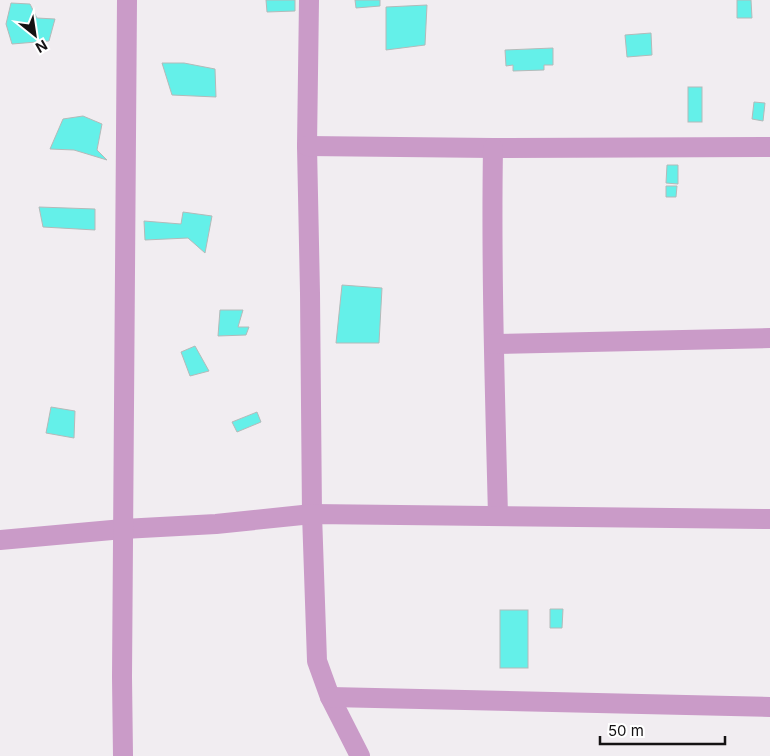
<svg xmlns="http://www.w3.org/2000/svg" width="770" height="756" font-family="Inter,sans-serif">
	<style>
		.building { fill: #64f0e9; stroke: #b4bab9 }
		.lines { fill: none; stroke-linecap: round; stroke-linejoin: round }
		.minor { stroke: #ca9bc8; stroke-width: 20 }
	</style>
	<rect width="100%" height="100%" fill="#f1edf1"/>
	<!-- building -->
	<g class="building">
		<polygon points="266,0 295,0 295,11 267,12"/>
		<polygon points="355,0 380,0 380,6 356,8"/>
		<polygon points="737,0 751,0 752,18 737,18"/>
		<polygon points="11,3 30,4 37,18 55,19 49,41 12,44 6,24"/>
		<polygon points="427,5 425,45 386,50 386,7"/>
		<polygon points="651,33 652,55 627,57 625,35"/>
		<polygon points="553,48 553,65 544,65 544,70 513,71 513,65 506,66 505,50"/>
		<polygon points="162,63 184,63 215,69 216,97 172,95"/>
		<rect x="688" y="87" width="14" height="35"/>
		<polygon points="754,102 765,103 763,121 752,119"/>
		<polygon points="83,116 102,124 97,150 107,160 74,150 50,149 63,119"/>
		<polygon points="667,165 678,165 678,184 666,183"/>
		<polygon points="666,186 677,186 676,197 666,197"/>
		<polygon points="39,207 95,209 95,230 43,227"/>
		<polygon points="183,212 212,216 205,253 188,238 145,240 144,221 181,224"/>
		<polygon points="342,285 382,288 379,343 336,343"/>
		<polygon points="220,310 243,310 238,327 249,327 246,335 218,336"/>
		<polygon points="195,346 209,371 190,376 181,352"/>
		<polygon points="51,407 75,411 74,438 46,433"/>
		<polygon points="257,412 261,422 237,432 232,422"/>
		<polygon points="550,609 563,609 562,628 550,628"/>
		<rect x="500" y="610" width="28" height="58"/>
	</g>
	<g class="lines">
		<!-- minor -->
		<g class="minor">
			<polyline points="309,0 307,146 310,293 312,514 317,661 330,697 360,756"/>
			<polyline points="307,146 493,148 770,147"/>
			<path d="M493 148C491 271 495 393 498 516"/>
			<polyline points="494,344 770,338"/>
			<polyline points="0,540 123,529 216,524 312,514 770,519"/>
			<polyline points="330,697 770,707"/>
			<polyline points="123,756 122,677 127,0"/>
		</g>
	</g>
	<!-- north arrow -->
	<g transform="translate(35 35) rotate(150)" stroke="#ffffff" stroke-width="4" paint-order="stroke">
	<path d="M0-4L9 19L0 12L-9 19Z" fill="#141213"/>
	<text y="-8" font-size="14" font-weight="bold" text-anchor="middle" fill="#141213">N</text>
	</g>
	<!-- scale -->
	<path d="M600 736v8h125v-8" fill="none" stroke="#141213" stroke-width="2.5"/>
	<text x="608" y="736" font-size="15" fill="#141213" stroke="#ffffff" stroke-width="4" paint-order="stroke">50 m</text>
</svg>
